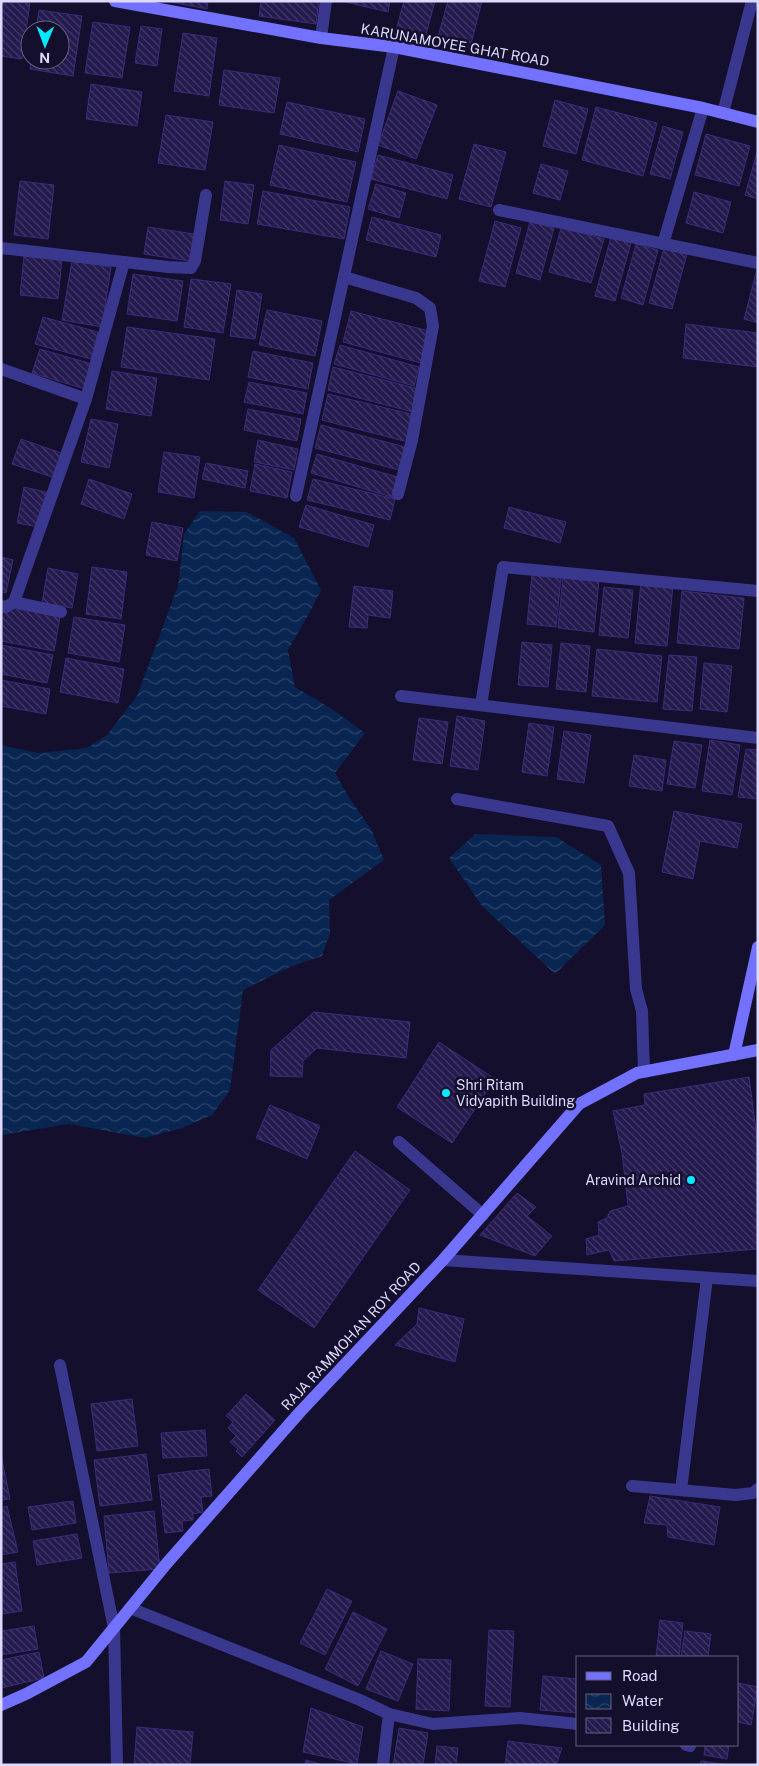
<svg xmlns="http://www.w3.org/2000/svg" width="759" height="1766" font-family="'Public Sans',sans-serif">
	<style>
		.water { fill: url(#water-waves) }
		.building { fill: url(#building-back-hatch); stroke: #3a2b7c }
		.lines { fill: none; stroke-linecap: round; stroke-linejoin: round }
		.lane { stroke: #3a388e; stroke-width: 12 }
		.street { stroke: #3a388e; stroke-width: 12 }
		.secondary { stroke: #7371ff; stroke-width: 12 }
		.poi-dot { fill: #06eaff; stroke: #140f2c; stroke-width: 2 }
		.labels { text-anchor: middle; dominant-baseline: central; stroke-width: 5; stroke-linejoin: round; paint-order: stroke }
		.street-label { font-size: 14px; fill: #dedaff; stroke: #140f2c }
		.poi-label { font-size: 14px; fill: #dedaff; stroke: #140f2c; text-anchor: start }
	</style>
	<defs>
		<pattern id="water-waves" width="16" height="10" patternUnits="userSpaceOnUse" patternTransform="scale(1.25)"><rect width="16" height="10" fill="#092551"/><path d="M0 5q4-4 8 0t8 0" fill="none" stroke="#2c446b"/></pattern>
		<pattern id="building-back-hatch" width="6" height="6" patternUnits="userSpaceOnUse" patternTransform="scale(1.25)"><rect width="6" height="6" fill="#241a4e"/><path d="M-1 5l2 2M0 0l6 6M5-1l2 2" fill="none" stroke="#433b69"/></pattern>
	</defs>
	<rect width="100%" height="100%" fill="#140f2c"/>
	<!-- water -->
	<g class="water">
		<polygon points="200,511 247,512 294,538 321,590 310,612 288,650 295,687 332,709 365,733 335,773 350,799 371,829 384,860 329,900 330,933 322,956 290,967 243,990 230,1090 212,1115 182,1128 145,1138 69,1124 1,1135 1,745 38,753 87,748 107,735 137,696 178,586 184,534"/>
		<polygon points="475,834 556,837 601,865 605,925 555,974 482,906 449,858"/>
	</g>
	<!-- building -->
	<g class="building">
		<polygon points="1,1 30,3 22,59 1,56"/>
		<polygon points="166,1 208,1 207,9"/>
		<polygon points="261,1 319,1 316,24 259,16"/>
		<polygon points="341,1 390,1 388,12"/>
		<polygon points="404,1 435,1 424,42 395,34"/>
		<polygon points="448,1 482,1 470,48 437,40"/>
		<polygon points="39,10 82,16 73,76 30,69 31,60 60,60 60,30 36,30"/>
		<polygon points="93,22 130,27 122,78 85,73"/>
		<polygon points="141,26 162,29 157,66 135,63"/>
		<polygon points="183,33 217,38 209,96 174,91"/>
		<polygon points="224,70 280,78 274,113 219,105"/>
		<polygon points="91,84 142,92 137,126 86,119"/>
		<polygon points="398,91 437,105 416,159 378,145"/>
		<polygon points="555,100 588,109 576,154 543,146"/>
		<polygon points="287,102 365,119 358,152 280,134"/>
		<polygon points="596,107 657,123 643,176 582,160"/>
		<polygon points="166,115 213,122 205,170 158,163"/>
		<polygon points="663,126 683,132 670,179 650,174"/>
		<polygon points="706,134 750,146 739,186 695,175"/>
		<polygon points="474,144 506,152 491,207 459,199"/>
		<polygon points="279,145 356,162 347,202 270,185"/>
		<polygon points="758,149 758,199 745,195"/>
		<polygon points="378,155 453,175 447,199 371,179"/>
		<polygon points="541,164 568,171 560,200 533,193"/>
		<polygon points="20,181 54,185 48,239 14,235"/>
		<polygon points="225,181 254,185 248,224 220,220"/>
		<polygon points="376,184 406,193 399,218 368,209"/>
		<polygon points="263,191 350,207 344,239 257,224"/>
		<polygon points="694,192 731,202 723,233 686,223"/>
		<polygon points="372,217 441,235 436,257 366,240"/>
		<polygon points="495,221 521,228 505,287 479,281"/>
		<polygon points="530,222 554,228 540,280 516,273"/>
		<polygon points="148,227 194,234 190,261 144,254"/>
		<polygon points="561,228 604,239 591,283 549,272"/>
		<polygon points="611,237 631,243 615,301 595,296"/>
		<polygon points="636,244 658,250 643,305 621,298"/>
		<polygon points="664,248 687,254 672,309 649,303"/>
		<polygon points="24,256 62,259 58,299 20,295"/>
		<polygon points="72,261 111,267 102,327 62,320"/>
		<polygon points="757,269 758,269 758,323 744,319"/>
		<polygon points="133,274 183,281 177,321 127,314"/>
		<polygon points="191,279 231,284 223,333 184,327"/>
		<polygon points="237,290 262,294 255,339 230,336"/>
		<polygon points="267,310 322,321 315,356 259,345"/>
		<polygon points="351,311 429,331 421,363 343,342"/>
		<polygon points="43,317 98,332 91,359 35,344"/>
		<polygon points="686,324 758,333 758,367 683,358"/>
		<polygon points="127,327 215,339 209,380 121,367"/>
		<polygon points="340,345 419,367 414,386 334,364"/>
		<polygon points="40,349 92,364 85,389 32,373"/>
		<polygon points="253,351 313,363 308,389 248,377"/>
		<polygon points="333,367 419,389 413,412 328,390"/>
		<polygon points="112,371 157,378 151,416 106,409"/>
		<polygon points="249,382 307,393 303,414 244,402"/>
		<polygon points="328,394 415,415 408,442 322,420"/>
		<polygon points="248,409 301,419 297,441 244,430"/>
		<polygon points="91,419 118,424 109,468 81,462"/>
		<polygon points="321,425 405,447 399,470 315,448"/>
		<polygon points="21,439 64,454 55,478 12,464"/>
		<polygon points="258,440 298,449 294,470 254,462"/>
		<polygon points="164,452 200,457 194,498 158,492"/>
		<polygon points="317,454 401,478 395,498 311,473"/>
		<polygon points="206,463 248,471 245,488 202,479"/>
		<polygon points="255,464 292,472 287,498 250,491"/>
		<polygon points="89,479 132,494 124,519 81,504"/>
		<polygon points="313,479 395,499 390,520 307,500"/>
		<polygon points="24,487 46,492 39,527 17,523"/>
		<polygon points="306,505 374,525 368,547 299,527"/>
		<polygon points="509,507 566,522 560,543 504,528"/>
		<polygon points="152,522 183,528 177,561 146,555"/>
		<polygon points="1,557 13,560 6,593 1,592"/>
		<polygon points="92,567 127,572 121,619 86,614"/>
		<polygon points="48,568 78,574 72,608 42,603"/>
		<polygon points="532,574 561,577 556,627 527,624"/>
		<polygon points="563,577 599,580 594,632 558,628"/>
		<polygon points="641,582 673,586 667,646 635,643"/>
		<polygon points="354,586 393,591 390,618 368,615 367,628 349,627"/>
		<polygon points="604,587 633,590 628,638 599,635"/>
		<polygon points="682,591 744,598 739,649 677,643"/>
		<polygon points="1,606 60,617 54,651 1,641"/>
		<polygon points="74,617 125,625 119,662 68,653"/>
		<polygon points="522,642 552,645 548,687 518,685"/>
		<polygon points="561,643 590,646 586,692 556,689"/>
		<polygon points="1,645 53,655 47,683 1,674"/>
		<polygon points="597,649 662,656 657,702 592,696"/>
		<polygon points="669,655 697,657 692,711 663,709"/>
		<polygon points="66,658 124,669 118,703 60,692"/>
		<polygon points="704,663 732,666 727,712 700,709"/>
		<polygon points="1,680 50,689 46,714 1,706"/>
		<polygon points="457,716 485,721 478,770 450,766"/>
		<polygon points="419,718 448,722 442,764 413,760"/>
		<polygon points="529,723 554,727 547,776 522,772"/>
		<polygon points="564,731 591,735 584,783 557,779"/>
		<polygon points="710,740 740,745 732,795 702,791"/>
		<polygon points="674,741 702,745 695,788 667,784"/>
		<polygon points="746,749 758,750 758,799 738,797"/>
		<polygon points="634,755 666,760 662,791 629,786"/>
		<polygon points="674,811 742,824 737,848 700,841 693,879 662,872"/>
		<polygon points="314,1012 410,1022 406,1058 317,1048 303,1061 302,1077 270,1076 271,1050"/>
		<polygon points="439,1042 495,1079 452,1143 397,1107"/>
		<polygon points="749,1077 758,1145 757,1249 614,1261 609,1250 587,1255 586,1239 599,1235 598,1222 607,1218 610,1211 628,1206 622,1153 613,1111 645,1105 644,1094"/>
		<polygon points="270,1105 320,1126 307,1159 256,1138"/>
		<polygon points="355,1151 410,1190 314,1328 258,1290"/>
		<polygon points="517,1193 536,1207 527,1216 552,1236 535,1256 480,1235"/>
		<polygon points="419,1308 464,1319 455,1362 395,1345 417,1324"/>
		<polygon points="246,1394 275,1420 242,1457 236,1451 238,1449 230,1442 236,1436 228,1428 233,1422 226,1416"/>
		<polygon points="132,1399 138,1446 97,1451 91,1404"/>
		<polygon points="205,1430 207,1456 163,1458 161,1433"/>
		<polygon points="146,1454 152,1500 100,1506 94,1460"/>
		<polygon points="1,1455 10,1499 1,1500"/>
		<polygon points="209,1469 212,1496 201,1497 203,1512 193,1514 193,1520 182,1521 183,1531 165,1533 158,1475"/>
		<polygon points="650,1496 720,1507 714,1545 668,1537 667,1525 644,1523"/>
		<polygon points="73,1501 76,1523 32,1530 28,1507"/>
		<polygon points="7,1506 18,1552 1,1555 1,1508"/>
		<polygon points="154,1511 160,1569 109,1573 104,1516"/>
		<polygon points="77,1534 82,1558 37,1565 33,1541"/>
		<polygon points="15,1562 22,1611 1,1614 1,1564"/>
		<polygon points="327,1589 352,1601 325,1655 300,1643"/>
		<polygon points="353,1612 387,1629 358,1686 325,1669"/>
		<polygon points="660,1620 683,1623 679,1657 656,1657"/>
		<polygon points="34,1626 38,1649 1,1655 1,1631"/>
		<polygon points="489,1630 514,1631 510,1707 485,1706"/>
		<polygon points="685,1631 711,1634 708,1657 681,1657"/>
		<polygon points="381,1651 413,1664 398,1701 366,1689"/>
		<polygon points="39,1652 44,1678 1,1688 1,1660"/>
		<polygon points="418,1659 451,1660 449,1711 416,1709"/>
		<polygon points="543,1676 578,1679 578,1713 540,1710"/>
		<polygon points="738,1683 758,1687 751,1725 738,1722"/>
		<polygon points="311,1708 363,1727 357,1764 303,1752"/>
		<polygon points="137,1727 193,1732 190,1765 134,1764"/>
		<polygon points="399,1728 428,1733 423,1765 393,1765"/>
		<polygon points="508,1741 562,1748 556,1765 505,1765"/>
		<polygon points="705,1745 729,1745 727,1759 704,1755"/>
		<polygon points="437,1746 458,1748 456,1765 435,1765"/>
		<polygon points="306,1760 323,1765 305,1765"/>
		<polygon points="701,1761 730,1765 700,1765"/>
	</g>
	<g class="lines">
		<!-- lane -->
		<polyline class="lane" points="399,1142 483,1215"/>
		<!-- street -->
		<g class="street">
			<polyline points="321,38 326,1"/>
			<polyline points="723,113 752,1"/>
			<polyline points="499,210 758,263"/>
			<polyline points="663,244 703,108"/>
			<polyline points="1,248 168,267 191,268 195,261 206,195"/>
			<polyline points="344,277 416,298 430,308 433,326 412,440 398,494"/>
			<polyline points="1,369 86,399"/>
			<polyline points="296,496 394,47"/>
			<polyline points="14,602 61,612"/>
			<polyline points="1,606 6,607 14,602 86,399 124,262"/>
			<polyline points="401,696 758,738"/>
			<polyline points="481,705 503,567 758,591"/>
			<polyline points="457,799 608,826 629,873 636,989 642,1011 644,1072"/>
			<polyline points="443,1260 758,1281"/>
			<polyline points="60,1365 114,1628 117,1765"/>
			<polyline points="632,1486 736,1495 753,1493 758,1489"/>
			<polyline points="681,1490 707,1278"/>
			<polyline points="130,1608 360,1700 389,1714 433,1724 520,1718 578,1724"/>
			<polyline points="686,1745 690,1746"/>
			<polyline points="383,1765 389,1714"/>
		</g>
		<!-- secondary -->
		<g class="secondary">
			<polyline points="115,1 321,38 394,47 703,108 758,122"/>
			<polyline points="734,1055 758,947"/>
			<polyline points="1,1705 26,1694 86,1662 167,1563 300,1412 443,1260 579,1104 637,1073 758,1050"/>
		</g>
	</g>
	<!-- markers -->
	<g class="poi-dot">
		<circle cx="446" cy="1093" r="5"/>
		<circle cx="691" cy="1180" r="5"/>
	</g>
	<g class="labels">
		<!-- street labels -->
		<g class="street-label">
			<text transform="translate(455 45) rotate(10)">KARUNAMOYEE GHAT ROAD</text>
			<text transform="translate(351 1336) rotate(-47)">RAJA RAMMOHAN ROY ROAD</text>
		</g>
		<!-- poi labels -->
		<g class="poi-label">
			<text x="456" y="1085">Shri Ritam<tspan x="456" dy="16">Vidyapith Building</tspan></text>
			<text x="681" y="1180" text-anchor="end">Aravind Archid</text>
		</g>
	</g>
	<!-- border -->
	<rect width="759" height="1766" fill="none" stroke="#dedaff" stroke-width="5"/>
	<!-- legend -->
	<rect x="576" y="1656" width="162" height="90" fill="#140f2c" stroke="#656080"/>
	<rect x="586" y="1672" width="25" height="8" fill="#7371ff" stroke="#656080"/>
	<text x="622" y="1681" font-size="15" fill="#dedaff">Road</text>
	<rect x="586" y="1694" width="25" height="15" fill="url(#water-waves)" stroke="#656080"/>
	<text x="622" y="1706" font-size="15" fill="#dedaff">Water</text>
	<rect x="586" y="1718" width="25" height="15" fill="url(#building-back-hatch)" stroke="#656080"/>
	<text x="622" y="1731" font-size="15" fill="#dedaff">Building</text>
	<!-- north arrow -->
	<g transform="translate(45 45) rotate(181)"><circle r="24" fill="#140f2c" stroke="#656080"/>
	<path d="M0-4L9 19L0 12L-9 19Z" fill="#06eaff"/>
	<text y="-8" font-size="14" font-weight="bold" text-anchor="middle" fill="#dedaff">N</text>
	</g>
</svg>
